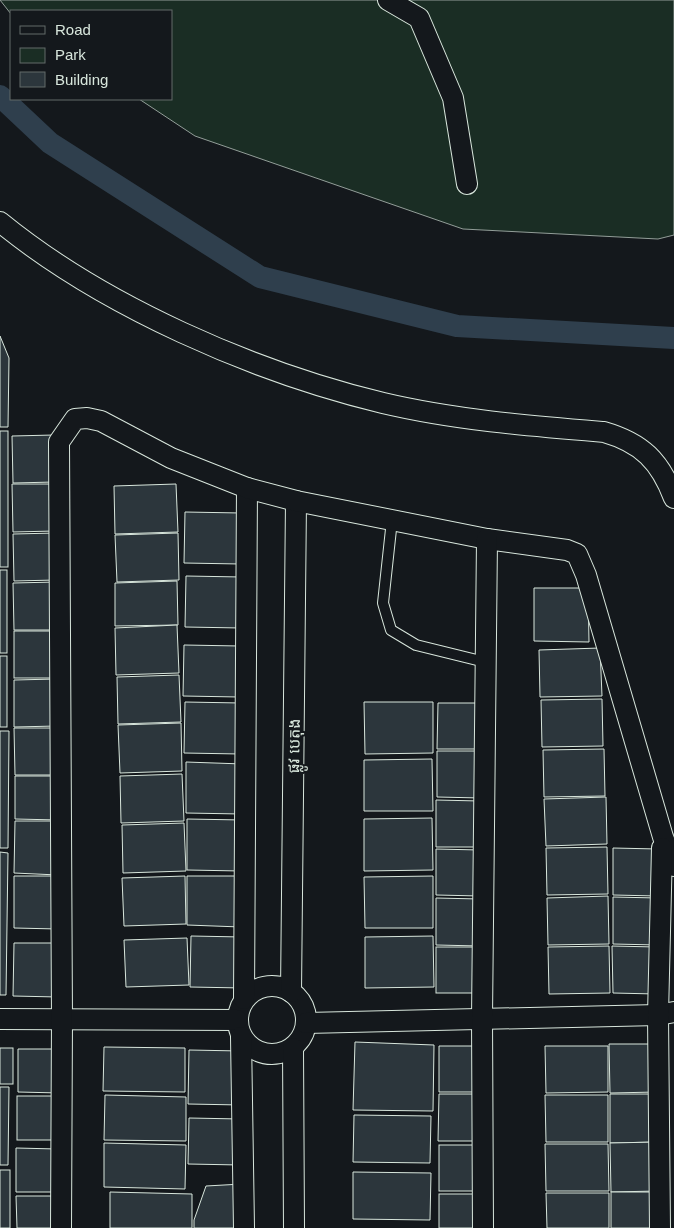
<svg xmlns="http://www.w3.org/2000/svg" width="674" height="1228" font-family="Arial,'Noto Sans Khmer',sans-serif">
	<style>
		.green { fill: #1a2d24; stroke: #939e99 }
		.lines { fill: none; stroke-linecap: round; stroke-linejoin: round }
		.canal { stroke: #2f3f4d; stroke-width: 22 }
		.building { fill: #2c363c; stroke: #d8e6dc }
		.lane-casing { stroke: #d8e6dc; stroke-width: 12 }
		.street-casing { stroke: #d8e6dc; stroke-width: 22 }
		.lane { stroke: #14181c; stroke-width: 10 }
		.street { stroke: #14181c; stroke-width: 20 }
		.labels { text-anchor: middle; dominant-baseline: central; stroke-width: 4; stroke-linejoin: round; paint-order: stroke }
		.street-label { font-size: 16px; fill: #d8e6dc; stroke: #14181c }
	</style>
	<rect width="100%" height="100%" fill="#14181c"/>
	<!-- green -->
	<polygon class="green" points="0,0 674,0 674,235 658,239 463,229 195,136 139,99 171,99 171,11 11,11 11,14"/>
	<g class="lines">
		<!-- canal -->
		<polyline class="canal" points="0,96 50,143 260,277 457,326 674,338"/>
	</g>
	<!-- building -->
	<g class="building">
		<polygon points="0,336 9,358 8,427 0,427"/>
		<rect x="0" y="431" width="8" height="136"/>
		<polygon points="54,435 55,482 13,483 12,436"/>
		<polygon points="12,484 55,484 55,531 13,532"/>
		<polygon points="176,484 178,532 115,534 114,486"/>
		<polygon points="185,512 241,513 240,564 184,563"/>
		<polygon points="56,533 56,580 14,581 13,534"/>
		<polygon points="178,533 179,580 117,582 115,535"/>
		<rect x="0" y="570" width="7" height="83"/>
		<polygon points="186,576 242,577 241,628 185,627"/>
		<polygon points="177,581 178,625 115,626 115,583"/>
		<polygon points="56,582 56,630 14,630 13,583"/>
		<polygon points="534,588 588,588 589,642 534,641"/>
		<polygon points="177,625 179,673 116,675 115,628"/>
		<rect x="14" y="631" width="42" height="47"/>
		<polygon points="184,645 240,646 239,697 183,696"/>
		<polygon points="600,648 602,696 540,697 539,650"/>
		<rect x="0" y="656" width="7" height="71"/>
		<polygon points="179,675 181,722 118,724 117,677"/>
		<polygon points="56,679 57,726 14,727 14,680"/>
		<polygon points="602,699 603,746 542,747 541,700"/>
		<polygon points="185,702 241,703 240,754 184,753"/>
		<polygon points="364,702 433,702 433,753 365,754"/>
		<polygon points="438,703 481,703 481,749 437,749"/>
		<polygon points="181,723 182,771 120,773 118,725"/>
		<polygon points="14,728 56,728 57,775 15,775"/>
		<polygon points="0,731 9,731 8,848 0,848"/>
		<polygon points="604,749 605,796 544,797 543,750"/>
		<polygon points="437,751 481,751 481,798 437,797"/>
		<polygon points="432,759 433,811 364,811 364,760"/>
		<polygon points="186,762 243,764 241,814 186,813"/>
		<polygon points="182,774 184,821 121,823 120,776"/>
		<polygon points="15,776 59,776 59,820 15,819"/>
		<polygon points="606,797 607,844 546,846 544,799"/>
		<polygon points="436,800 480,801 480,847 436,847"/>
		<polygon points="432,818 433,870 364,871 364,819"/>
		<polygon points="187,819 243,820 241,871 187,870"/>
		<polygon points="15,821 59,821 58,875 14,873"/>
		<polygon points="184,823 186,871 123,873 122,825"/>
		<polygon points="607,847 608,894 547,895 546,848"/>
		<polygon points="613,848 658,849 657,896 613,895"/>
		<polygon points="436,849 480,850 480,896 436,895"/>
		<polygon points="0,852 8,853 6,995 0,995"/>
		<polygon points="14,876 59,876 58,929 14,928"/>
		<polygon points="185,876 186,924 124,926 122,878"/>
		<polygon points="187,876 242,876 241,927 187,925"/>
		<polygon points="433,876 433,928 365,928 364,877"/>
		<polygon points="608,896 609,944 548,945 547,898"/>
		<polygon points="613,897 658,898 657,945 613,944"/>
		<polygon points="436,898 480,899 480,946 436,945"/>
		<polygon points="191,936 243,937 243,988 190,987"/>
		<polygon points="433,936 434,987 365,988 365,937"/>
		<polygon points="187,938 189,985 126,987 124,940"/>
		<polygon points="14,943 59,943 58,997 13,996"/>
		<polygon points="609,946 610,993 549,994 548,947"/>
		<polygon points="612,946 657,947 656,994 613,993"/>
		<rect x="436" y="947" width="44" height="46"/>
		<polygon points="355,1042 434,1045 433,1111 353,1110"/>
		<polygon points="609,1044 656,1044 657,1092 610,1093"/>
		<polygon points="439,1046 482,1046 483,1092 439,1092"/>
		<polygon points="545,1046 608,1046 608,1092 546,1093"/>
		<polygon points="104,1047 185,1048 185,1092 103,1091"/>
		<rect x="0" y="1048" width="13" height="36"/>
		<polygon points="18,1049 60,1049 60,1093 18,1092"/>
		<polygon points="189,1050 241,1051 241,1105 188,1104"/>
		<polygon points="0,1087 9,1087 8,1165 0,1165"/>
		<polygon points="439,1094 482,1094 482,1141 438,1141"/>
		<polygon points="610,1094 657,1094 657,1142 610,1143"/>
		<polygon points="105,1095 186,1097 186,1141 104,1140"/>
		<polygon points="545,1095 608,1095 608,1142 546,1142"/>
		<rect x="17" y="1096" width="41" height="44"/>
		<polygon points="354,1115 431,1116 430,1163 353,1162"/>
		<polygon points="189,1118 241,1119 240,1165 188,1164"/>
		<polygon points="657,1142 658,1191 611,1192 610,1143"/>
		<polygon points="104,1143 186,1145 185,1189 104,1187"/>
		<polygon points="545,1144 608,1144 609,1191 546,1191"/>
		<rect x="439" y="1145" width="43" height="46"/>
		<polygon points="16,1148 57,1149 58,1192 16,1192"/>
		<rect x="0" y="1170" width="10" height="58"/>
		<polygon points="353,1172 431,1173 430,1220 353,1219"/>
		<polygon points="242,1184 242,1228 194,1228 194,1220 206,1186"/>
		<polygon points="110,1192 192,1194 192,1228 110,1228"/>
		<rect x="611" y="1192" width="47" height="36"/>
		<polygon points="546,1193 609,1193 609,1228 547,1228"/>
		<rect x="439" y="1194" width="43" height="34"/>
		<polygon points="16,1196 58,1196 58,1228 17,1228"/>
	</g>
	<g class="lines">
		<defs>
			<polyline id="lane" points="392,520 383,603 391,630 416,645 485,662"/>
			<g id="street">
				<polyline points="388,0 419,18 453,98 467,184"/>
				<path d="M0 222C103 306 254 372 383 403 455 420 531 426 604 432 642 443 660 461 674 498"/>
				<circle cx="272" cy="1020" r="34"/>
				<polyline points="291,992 296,501"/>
				<polyline points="244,999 247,488"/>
				<polyline points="0,1019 237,1020"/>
				<polyline points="306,1023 658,1015 674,1012"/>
				<polyline points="241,1037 244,1228"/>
				<polyline points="293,1048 294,1228"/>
				<polyline points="61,1228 62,1020 59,442 75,419 87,418 101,421 171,458 247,488 296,501 487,539 567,550 577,554 586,575 663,837 674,866"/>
				<polyline points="483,1228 482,1018 487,539"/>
				<polyline points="660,1228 658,1015 662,848"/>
			</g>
		</defs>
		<!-- lane casing -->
		<use href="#lane" class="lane-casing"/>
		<!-- street casing -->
		<use href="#street" class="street-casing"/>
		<!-- lane -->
		<use href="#lane" class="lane"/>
		<!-- street -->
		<use href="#street" class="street"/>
	</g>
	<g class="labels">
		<!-- street labels -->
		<g class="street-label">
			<text transform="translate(294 746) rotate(-89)">ផ្លូវ បេតុង</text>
		</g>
	</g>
	<!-- legend -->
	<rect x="10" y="10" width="162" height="90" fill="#14181c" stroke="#626a69"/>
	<rect x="20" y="26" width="25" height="8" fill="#14181c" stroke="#626a69"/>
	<text x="55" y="35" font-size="15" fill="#d8e6dc">Road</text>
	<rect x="20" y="48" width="25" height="15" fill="#1a2d24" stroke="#626a69"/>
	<text x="55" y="60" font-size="15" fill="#d8e6dc">Park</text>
	<rect x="20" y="72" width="25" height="15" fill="#2c363c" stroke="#626a69"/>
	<text x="55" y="85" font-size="15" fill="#d8e6dc">Building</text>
</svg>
